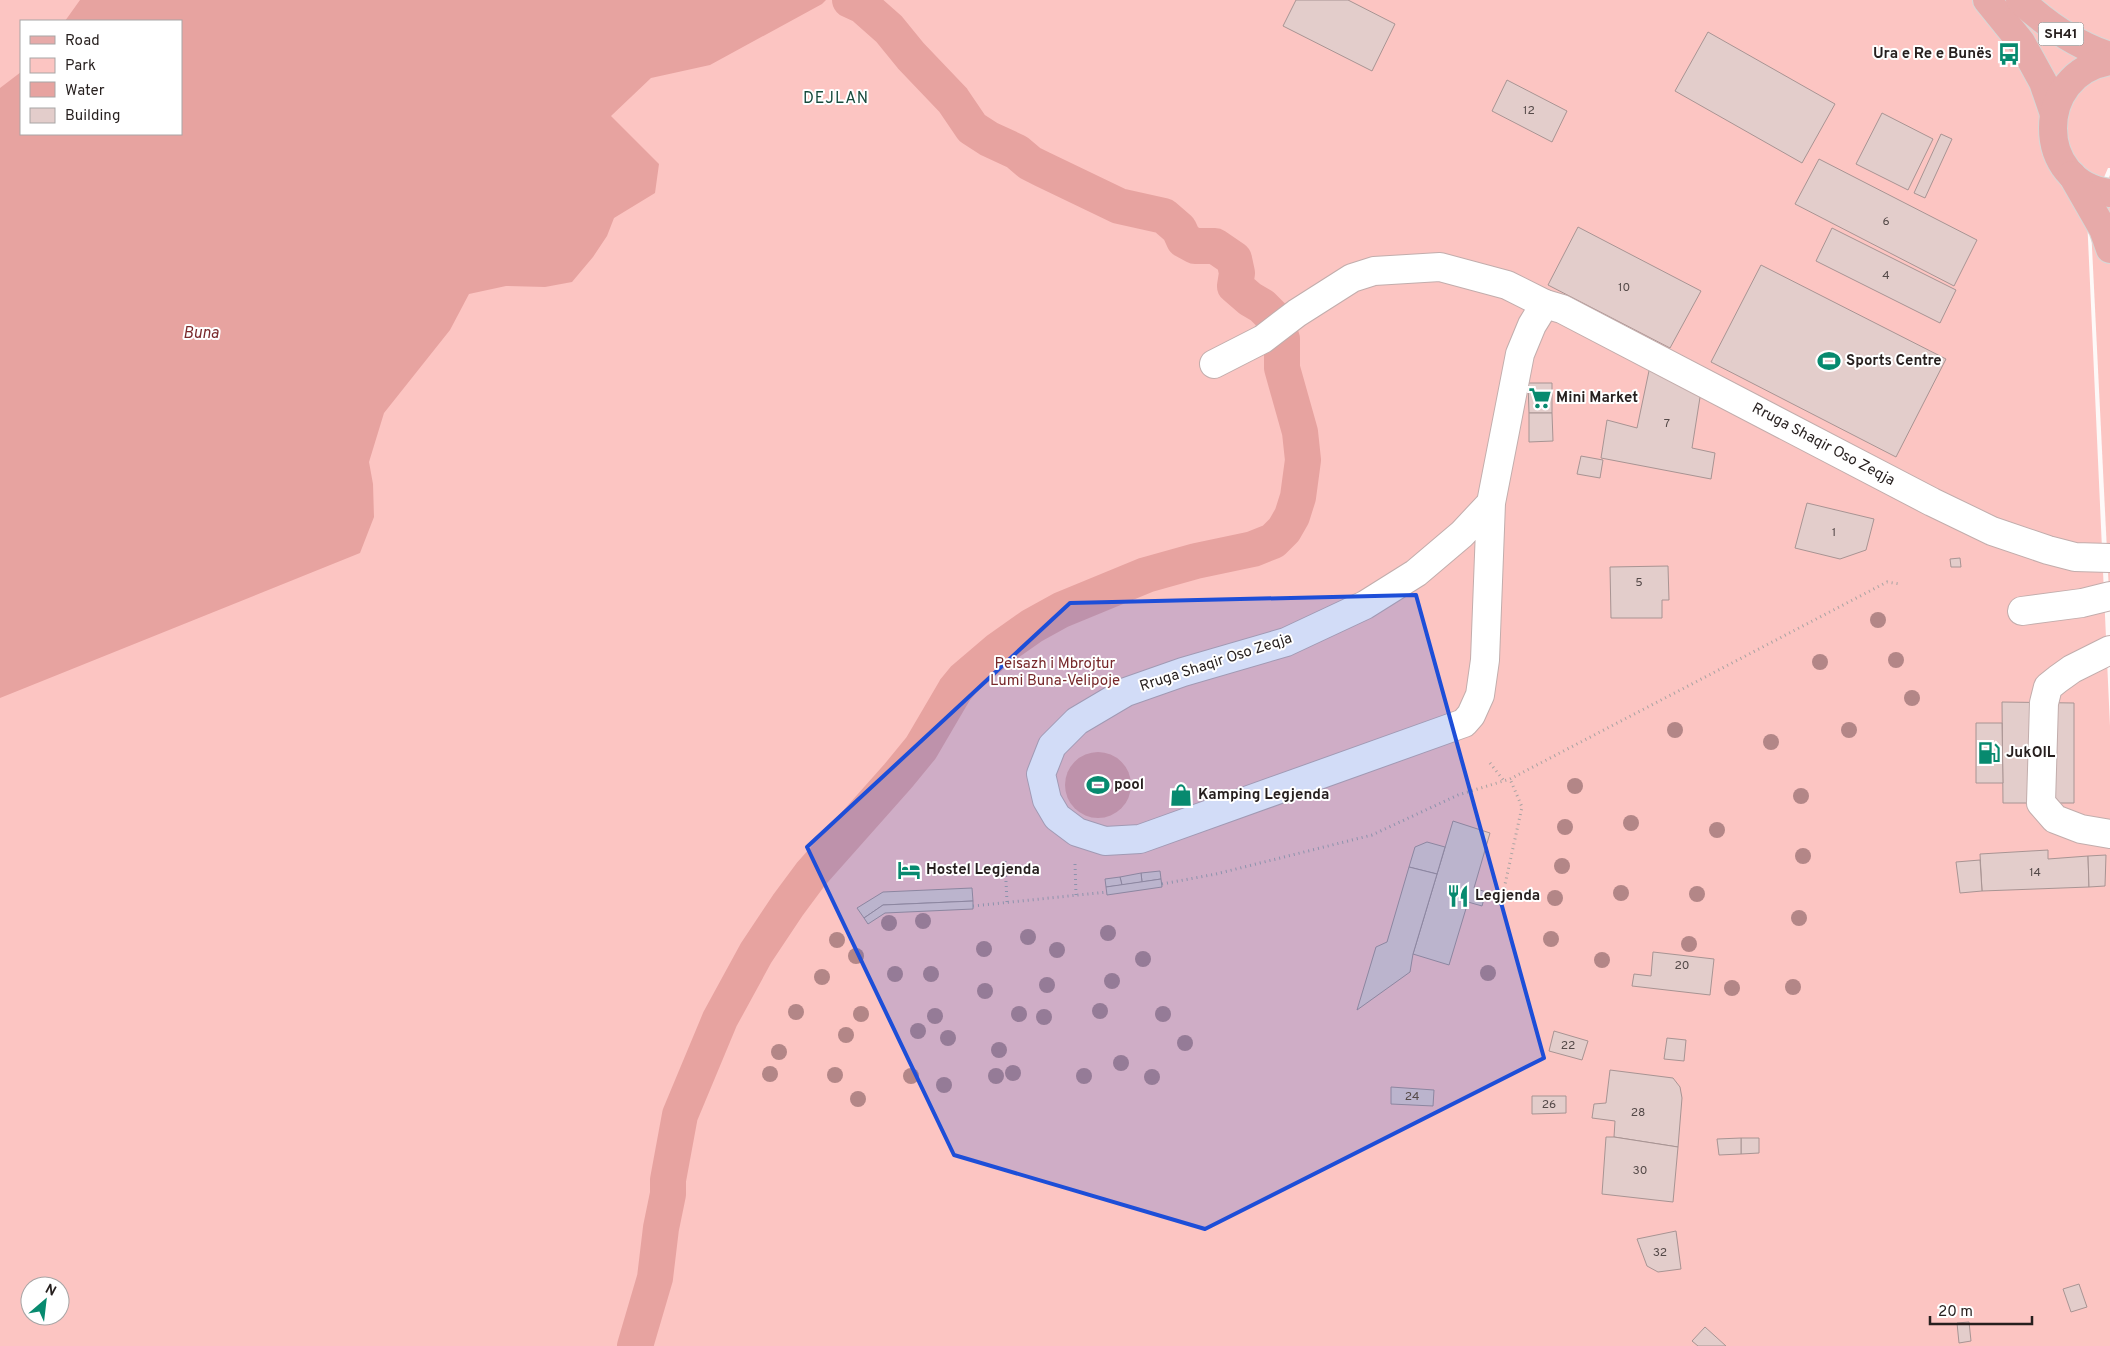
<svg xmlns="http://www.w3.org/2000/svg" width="2110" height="1346" font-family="Overpass,sans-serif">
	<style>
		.green { fill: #fcc5c2; fill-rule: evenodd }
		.water { fill: #e7a3a0 }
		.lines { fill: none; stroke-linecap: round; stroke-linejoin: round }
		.canal { stroke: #e7a3a0; stroke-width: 36 }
		.building { fill: #e3cdcb; stroke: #a89493 }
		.minor-casing { stroke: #c2adac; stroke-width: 30 }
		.major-casing { stroke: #d8d7d6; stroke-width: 30 }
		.path { stroke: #a8a3a2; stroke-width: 3; stroke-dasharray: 1 4; stroke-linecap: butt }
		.minor { stroke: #fff; stroke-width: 28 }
		.major { stroke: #e7aaa9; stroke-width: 28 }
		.tree { fill: #b38687 }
		.marked { fill: #1d4ed8; fill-opacity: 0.2; stroke: #1d4ed8; stroke-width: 4; stroke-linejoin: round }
		.labels { text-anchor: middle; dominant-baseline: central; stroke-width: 4; stroke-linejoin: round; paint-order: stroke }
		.number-label { font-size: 12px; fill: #554a49 }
		.shield { fill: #fff; stroke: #676262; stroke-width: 1 }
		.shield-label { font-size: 14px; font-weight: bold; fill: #261f1e }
		.poi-label { font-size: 15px; font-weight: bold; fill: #261f1e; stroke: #fff; text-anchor: start }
		.street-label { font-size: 15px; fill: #261f1e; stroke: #fff }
		.park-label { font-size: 15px; fill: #77282a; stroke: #fff }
		.neighbourhood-label { font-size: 16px; letter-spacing: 1px; fill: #174b3d; stroke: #fff }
		.water-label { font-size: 16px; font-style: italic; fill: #7a2a2c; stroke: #fff }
	</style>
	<rect width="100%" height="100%" fill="#fdf9f8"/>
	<!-- green -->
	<g class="green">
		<path d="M0 0H2110V168H2108L2087 217 2110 726V1346H0ZM21 21H181V134H21ZM30 1286H60V1316H30Z"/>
		<polygon points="2110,175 2110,612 2091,227 2098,202"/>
	</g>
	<!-- water -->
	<g class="water">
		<polygon points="80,0 826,0 822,4 710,65 651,78 611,116 659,164 655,193 614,218 607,236 593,257 572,282 545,287 506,286 469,294 450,330 384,413 369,462 373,484 374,517 360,553 0,698 0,88 21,72 21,134 181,134 181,21 65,21"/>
		<circle cx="1098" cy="785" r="33"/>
	</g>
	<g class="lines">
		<!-- canal -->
		<polyline class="canal" points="635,1346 655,1278 661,1228 668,1194 668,1180 680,1115 720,1019 756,953 788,905 811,874 898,776 921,748 955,690 964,679 998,650 1032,626 1061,610 1146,575 1196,561 1253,549 1273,541 1284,530 1292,516 1298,497 1303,460 1300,432 1282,368 1282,339 1274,318 1262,306 1250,299 1235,286 1237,273 1234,259 1215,246 1195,246 1184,240 1179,229 1164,216 1119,206 1042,169 1030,163 1017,152 989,139 972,128 953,100 911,56 889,29 863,6 850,0"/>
	</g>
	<!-- building -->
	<g class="building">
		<polygon points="1296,0 1348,0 1395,24 1372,71 1283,26"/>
		<polygon points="1708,32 1835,104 1802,163 1675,91"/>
		<polygon points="1507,80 1567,111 1552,142 1492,111"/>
		<polygon points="1882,113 1933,139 1908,190 1856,164"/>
		<polygon points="1941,134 1952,139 1925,198 1914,193"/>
		<polygon points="1819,159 1977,240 1954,286 1795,204"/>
		<polygon points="1578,227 1701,291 1670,348 1548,285"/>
		<polygon points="1832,228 1956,290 1940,323 1816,261"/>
		<polygon points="1761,265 1946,359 1896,457 1711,362"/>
		<polygon points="1650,366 1701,391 1692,448 1715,453 1711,479 1601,458 1607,420 1637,428"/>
		<polygon points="1528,383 1552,383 1552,413 1529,413"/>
		<polygon points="1529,413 1552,413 1553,441 1529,442"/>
		<polygon points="1581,456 1603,460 1600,478 1577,474"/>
		<polygon points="1807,503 1874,519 1866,550 1840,559 1795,548"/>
		<polygon points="1960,558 1961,567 1951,567 1950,559"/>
		<polygon points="1668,566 1669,600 1662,600 1662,618 1611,618 1610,567"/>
		<polygon points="2002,702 2074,703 2074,803 2003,803"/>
		<polygon points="1976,723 2002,723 2003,783 1976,783"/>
		<polygon points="1453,821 1490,833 1474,888 1486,892 1482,906 1468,902 1449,965 1413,954"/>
		<polygon points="1427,842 1445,847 1437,874 1409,867 1415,847"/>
		<polygon points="2048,850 2048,859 2088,856 2089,887 1982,891 1980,854"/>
		<polygon points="2106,855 2105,886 2089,887 2088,856"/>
		<polygon points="1980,860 1982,891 1960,893 1956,862"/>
		<polygon points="1409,867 1437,874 1413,954 1410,972 1357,1010 1376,947 1387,942"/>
		<polygon points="1160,871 1161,879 1142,882 1141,873"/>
		<polygon points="1141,873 1142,882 1122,885 1120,877"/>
		<polygon points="1120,877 1122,885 1106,887 1105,879"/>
		<polygon points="1161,879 1162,887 1107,895 1106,887"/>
		<polygon points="972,888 973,901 883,905 864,918 857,908 883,892"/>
		<polygon points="973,901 973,909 885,913 868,924 864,918 883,905"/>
		<polygon points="1653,952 1714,959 1710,995 1632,986 1634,974 1651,976"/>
		<polygon points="1554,1031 1588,1041 1582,1060 1549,1051"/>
		<polygon points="1667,1038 1686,1040 1684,1061 1664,1059"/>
		<polygon points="1610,1070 1673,1078 1680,1087 1682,1098 1678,1147 1614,1137 1615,1121 1592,1118 1594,1104 1606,1103"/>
		<polygon points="1391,1087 1434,1090 1433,1106 1391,1104"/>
		<polygon points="1532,1096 1566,1096 1566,1113 1532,1114"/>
		<polygon points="1606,1137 1614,1137 1678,1147 1673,1202 1602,1194"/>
		<polygon points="1741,1138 1759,1138 1759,1153 1741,1154"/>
		<polygon points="1741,1138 1741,1154 1719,1155 1717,1139"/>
		<polygon points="1676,1231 1681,1269 1658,1272 1647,1266 1637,1239"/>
		<polygon points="2079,1284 2087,1307 2071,1312 2063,1289"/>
		<polygon points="1969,1322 1971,1341 1959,1343 1957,1323"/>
		<polygon points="1705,1327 1726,1346 1698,1346 1692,1341"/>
	</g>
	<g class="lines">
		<defs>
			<g id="minor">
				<polyline points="1214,364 1263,339 1297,313 1352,278 1374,271 1440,267 1507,285 1545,304"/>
				<polyline points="1491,503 1462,534 1416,573 1365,605 1286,642 1183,672 1126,692 1077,721 1052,746 1041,774 1047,800 1057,817 1077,832 1105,841 1140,839 1464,723 1471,715 1480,695 1485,660 1491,503 1520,354 1532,325 1545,304 1562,309 1932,502 1992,531 2048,550 2075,557 2110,558"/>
				<polyline points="2022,611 2082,603 2110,596"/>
				<polyline points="2110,650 2072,669 2058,679 2048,687 2044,703 2041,803 2055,819 2081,829 2110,834"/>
			</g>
			<g id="major">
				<polyline points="1987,0 2021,42 2043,82 2054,114"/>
				<path d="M2020 0C2047 25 2075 45 2110 56"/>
				<path d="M2110 61C2034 73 2034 184 2110 193"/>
				<polyline points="2072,175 2103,229 2110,249"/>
			</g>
		</defs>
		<!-- minor casing -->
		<use href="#minor" class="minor-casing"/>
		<!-- major casing -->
		<use href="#major" class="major-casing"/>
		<!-- path -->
		<g class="path">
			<polyline points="1490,763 1504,781"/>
			<polyline points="1005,861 1007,902"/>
			<polyline points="1075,864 1076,895"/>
			<polyline points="1162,884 1216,874 1372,835 1458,795 1510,779 1887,582 1900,584"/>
			<polyline points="1502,898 1522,807 1510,779"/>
			<polyline points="973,906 1107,892"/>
		</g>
		<!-- minor -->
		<use href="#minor" class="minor"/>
		<!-- major -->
		<use href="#major" class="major"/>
	</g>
	<!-- trees -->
	<g class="tree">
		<circle cx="1878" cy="620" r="8"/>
		<circle cx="1896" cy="660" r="8"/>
		<circle cx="1820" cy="662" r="8"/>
		<circle cx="1912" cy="698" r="8"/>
		<circle cx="1675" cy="730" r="8"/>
		<circle cx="1849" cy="730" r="8"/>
		<circle cx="1771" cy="742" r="8"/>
		<circle cx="1575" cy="786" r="8"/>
		<circle cx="1801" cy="796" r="8"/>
		<circle cx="1631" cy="823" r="8"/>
		<circle cx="1565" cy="827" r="8"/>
		<circle cx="1717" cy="830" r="8"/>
		<circle cx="1803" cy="856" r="8"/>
		<circle cx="1562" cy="866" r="8"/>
		<circle cx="1621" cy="893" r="8"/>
		<circle cx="1697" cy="894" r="8"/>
		<circle cx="1555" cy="898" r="8"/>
		<circle cx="1799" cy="918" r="8"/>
		<circle cx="923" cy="921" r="8"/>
		<circle cx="889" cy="923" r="8"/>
		<circle cx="1108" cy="933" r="8"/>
		<circle cx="1028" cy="937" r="8"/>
		<circle cx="1551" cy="939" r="8"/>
		<circle cx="837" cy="940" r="8"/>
		<circle cx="1689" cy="944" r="8"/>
		<circle cx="984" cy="949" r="8"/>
		<circle cx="1057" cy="950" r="8"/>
		<circle cx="856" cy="956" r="8"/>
		<circle cx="1143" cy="959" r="8"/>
		<circle cx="1602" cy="960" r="8"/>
		<circle cx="1488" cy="973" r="8"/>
		<circle cx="895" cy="974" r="8"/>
		<circle cx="931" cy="974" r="8"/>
		<circle cx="822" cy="977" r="8"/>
		<circle cx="1112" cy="981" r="8"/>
		<circle cx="1047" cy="985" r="8"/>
		<circle cx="1793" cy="987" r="8"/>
		<circle cx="1732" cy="988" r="8"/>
		<circle cx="985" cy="991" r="8"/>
		<circle cx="1100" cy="1011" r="8"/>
		<circle cx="796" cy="1012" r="8"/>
		<circle cx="861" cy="1014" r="8"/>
		<circle cx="1019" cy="1014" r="8"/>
		<circle cx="1163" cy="1014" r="8"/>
		<circle cx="935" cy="1016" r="8"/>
		<circle cx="1044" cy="1017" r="8"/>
		<circle cx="918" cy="1031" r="8"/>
		<circle cx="846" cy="1035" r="8"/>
		<circle cx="948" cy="1038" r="8"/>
		<circle cx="1185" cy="1043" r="8"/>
		<circle cx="999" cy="1050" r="8"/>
		<circle cx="779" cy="1052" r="8"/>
		<circle cx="1121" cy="1063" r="8"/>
		<circle cx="1013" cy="1073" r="8"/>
		<circle cx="770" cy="1074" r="8"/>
		<circle cx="835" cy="1075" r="8"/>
		<circle cx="911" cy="1076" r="8"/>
		<circle cx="996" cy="1076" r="8"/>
		<circle cx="1084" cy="1076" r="8"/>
		<circle cx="1152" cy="1077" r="8"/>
		<circle cx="944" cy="1085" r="8"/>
		<circle cx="858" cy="1099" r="8"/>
	</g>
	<!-- marked area -->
	<path class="marked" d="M1416 595 1544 1058 1205 1229 954 1155 807 847 1070 603Z"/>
	<!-- icons -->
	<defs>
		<symbol id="bus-bare" viewBox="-9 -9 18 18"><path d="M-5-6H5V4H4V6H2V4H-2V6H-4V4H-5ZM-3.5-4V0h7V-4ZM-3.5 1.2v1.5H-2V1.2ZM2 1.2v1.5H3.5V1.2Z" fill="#078a6f" stroke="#fff" stroke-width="2.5" paint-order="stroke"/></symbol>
		<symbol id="stadium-bare" viewBox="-9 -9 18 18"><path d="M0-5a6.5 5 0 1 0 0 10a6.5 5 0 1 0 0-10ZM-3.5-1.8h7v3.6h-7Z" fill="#078a6f" stroke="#fff" stroke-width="2.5" paint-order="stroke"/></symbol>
		<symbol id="supermarket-bare" viewBox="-9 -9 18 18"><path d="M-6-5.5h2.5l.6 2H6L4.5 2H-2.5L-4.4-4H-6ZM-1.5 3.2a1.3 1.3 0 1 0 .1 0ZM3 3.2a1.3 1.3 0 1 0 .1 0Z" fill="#078a6f" stroke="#fff" stroke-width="2.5" paint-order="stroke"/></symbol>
		<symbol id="fuel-bare" viewBox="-9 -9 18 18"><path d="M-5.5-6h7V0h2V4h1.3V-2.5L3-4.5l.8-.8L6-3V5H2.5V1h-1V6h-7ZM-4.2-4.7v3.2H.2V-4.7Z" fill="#078a6f" stroke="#fff" stroke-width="2.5" paint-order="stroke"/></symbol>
		<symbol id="shop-bare" viewBox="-9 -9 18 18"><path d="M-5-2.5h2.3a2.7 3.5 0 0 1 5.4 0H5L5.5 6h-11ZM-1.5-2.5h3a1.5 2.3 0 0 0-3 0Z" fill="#078a6f" stroke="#fff" stroke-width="2.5" paint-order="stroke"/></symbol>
		<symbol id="hotel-bare" viewBox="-9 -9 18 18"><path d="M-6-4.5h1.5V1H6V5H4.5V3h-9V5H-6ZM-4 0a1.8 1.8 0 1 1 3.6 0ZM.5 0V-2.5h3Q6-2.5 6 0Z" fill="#078a6f" stroke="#fff" stroke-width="2.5" paint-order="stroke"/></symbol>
		<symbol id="restaurant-bare" viewBox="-9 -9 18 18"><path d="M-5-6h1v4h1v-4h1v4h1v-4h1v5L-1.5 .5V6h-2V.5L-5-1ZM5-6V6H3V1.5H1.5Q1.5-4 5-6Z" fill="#078a6f" stroke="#fff" stroke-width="2.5" paint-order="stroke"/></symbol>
	</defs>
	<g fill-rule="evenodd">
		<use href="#bus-bare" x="1993" y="38" width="32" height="32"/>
		<use href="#stadium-bare" x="1813" y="345" width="32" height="32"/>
		<use href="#supermarket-bare" x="1524" y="382" width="32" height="32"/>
		<use href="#fuel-bare" x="1973" y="737" width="32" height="32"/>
		<use href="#stadium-bare" x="1082" y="769" width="32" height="32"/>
		<use href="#shop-bare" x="1165" y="779" width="32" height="32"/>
		<use href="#hotel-bare" x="893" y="854" width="32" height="32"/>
		<use href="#restaurant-bare" x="1442" y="880" width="32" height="32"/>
	</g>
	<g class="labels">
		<!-- number labels -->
		<g class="number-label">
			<text x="1529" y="111">12</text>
			<text x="1886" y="222">6</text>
			<text x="1886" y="276">4</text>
			<text x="1624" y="288">10</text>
			<text x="1667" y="424">7</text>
			<text x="1834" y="533">1</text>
			<text x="1639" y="583">5</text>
			<text x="2035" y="873">14</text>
			<text x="1682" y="966">20</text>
			<text x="1568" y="1046">22</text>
			<text x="1412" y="1097">24</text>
			<text x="1549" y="1105">26</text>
			<text x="1638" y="1113">28</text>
			<text x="1640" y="1171">30</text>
			<text x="1660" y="1253">32</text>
		</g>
		<!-- shield labels -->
		<rect class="shield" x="2038.5" y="22.5" width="45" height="23" rx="4"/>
		<g class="shield-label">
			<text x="2061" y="34">SH41</text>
		</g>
		<!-- poi labels -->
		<g class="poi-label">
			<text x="1992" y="54" text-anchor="end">Ura e Re e Bunës</text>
			<text x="1846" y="361">Sports Centre</text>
			<text x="1556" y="398">Mini Market</text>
			<text x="2006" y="753">JukOIL</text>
			<text x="1114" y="785">pool</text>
			<text x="1198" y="795">Kamping Legjenda</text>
			<text x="926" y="870">Hostel Legjenda</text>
			<text x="1475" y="896">Legjenda</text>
		</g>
		<!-- street labels -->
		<g class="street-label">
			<text transform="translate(1823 445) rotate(28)">Rruga Shaqir Oso Zeqja</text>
			<text transform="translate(1216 663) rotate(-18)">Rruga Shaqir Oso Zeqja</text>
		</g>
		<!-- park labels -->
		<g class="park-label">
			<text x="1055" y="664">Peisazh i Mbrojtur<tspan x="1055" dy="17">Lumi Buna-Velipoje</tspan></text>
		</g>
		<!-- neighbourhood labels -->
		<g class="neighbourhood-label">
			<text x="836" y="99">DEJLAN</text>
		</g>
		<!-- water labels -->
		<g class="water-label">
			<text x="201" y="334">Buna</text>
		</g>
	</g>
	<!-- legend -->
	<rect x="20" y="20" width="162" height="115" fill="#ffffff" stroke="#a8a5a5"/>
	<rect x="30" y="36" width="25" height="8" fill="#e7aaa9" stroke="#a8a5a5"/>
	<text x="65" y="45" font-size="15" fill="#261f1e">Road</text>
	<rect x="30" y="58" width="25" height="15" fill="#fcc5c2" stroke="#a8a5a5"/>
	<text x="65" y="70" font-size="15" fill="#261f1e">Park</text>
	<rect x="30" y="82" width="25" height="15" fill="#e7a3a0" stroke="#a8a5a5"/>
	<text x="65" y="95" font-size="15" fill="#261f1e">Water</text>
	<rect x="30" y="108" width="25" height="15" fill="#e3cdcb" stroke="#a8a5a5"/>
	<text x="65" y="120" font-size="15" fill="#261f1e">Building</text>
	<!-- north arrow -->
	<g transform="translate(45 1301) rotate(28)"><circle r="24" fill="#ffffff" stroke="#a8a5a5"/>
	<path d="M0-4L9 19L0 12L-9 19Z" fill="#078a6f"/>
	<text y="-8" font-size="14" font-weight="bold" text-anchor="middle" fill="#261f1e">N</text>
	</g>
	<!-- scale -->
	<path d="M1930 1316v8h102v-8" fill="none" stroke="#261f1e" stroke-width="2.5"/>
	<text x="1938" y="1316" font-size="15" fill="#261f1e" stroke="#ffffff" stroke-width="4" paint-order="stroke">20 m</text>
</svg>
